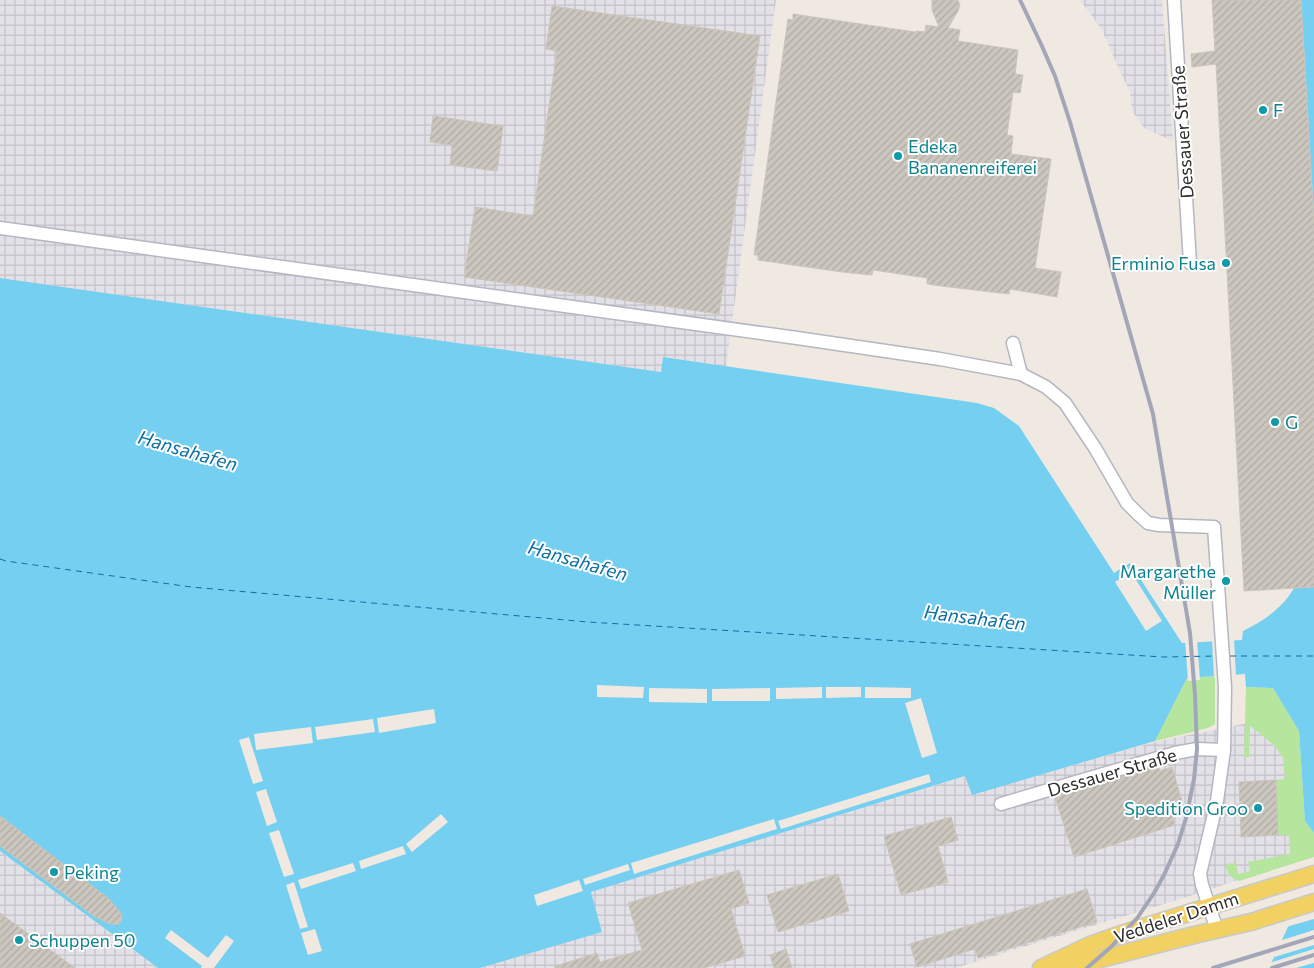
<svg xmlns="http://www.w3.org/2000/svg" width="1314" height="968" font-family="Commissioner,sans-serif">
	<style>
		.industrial { fill: url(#industrial-grid) }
		.grass { fill: #b6e59e }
		.water { fill: #75cff0 }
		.pier { fill: #efe9e1 }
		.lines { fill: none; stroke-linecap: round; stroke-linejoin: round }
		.ferry { stroke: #0d6fa3; stroke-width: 1; stroke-dasharray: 6 5; stroke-linecap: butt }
		.building { fill: url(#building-hatch); stroke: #cbc5ba }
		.minor-casing { stroke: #b4b7c1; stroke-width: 15 }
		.major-casing { stroke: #c9c9c9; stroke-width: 19 }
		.minor { stroke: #fff; stroke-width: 12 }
		.major { stroke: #f2d163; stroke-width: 16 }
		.rail { stroke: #a3a6b8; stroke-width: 4 }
		.culture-dot { fill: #0f9aa8; stroke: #fff; stroke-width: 2 }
		.labels { text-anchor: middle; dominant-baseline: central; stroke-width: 4; stroke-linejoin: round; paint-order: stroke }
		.culture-label { font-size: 18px; fill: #0d838f; stroke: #fff; text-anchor: start }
		.street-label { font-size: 18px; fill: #2e2e2e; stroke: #fff }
		.water-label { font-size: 19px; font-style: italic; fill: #0d6fa3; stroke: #fff }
	</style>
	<defs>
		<pattern id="industrial-grid" width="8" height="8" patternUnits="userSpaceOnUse" patternTransform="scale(1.25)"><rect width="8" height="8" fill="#e3e1e8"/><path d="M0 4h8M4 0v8" fill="none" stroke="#c3c1c7"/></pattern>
		<pattern id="building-hatch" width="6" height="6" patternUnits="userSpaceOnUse" patternTransform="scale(1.25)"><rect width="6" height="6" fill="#cbc7bf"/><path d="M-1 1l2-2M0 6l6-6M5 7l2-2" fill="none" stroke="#afaba4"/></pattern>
	</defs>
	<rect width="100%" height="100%" fill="#efe9e1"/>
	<!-- industrial -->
	<g class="industrial">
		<polygon points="0,0 776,0 726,366 664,357 661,372 0,278"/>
		<polygon points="1080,0 1162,0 1173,141 1144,128 1132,111 1130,91 1124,80 1102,30"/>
		<polygon points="1248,723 1285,755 1298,860 1187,897 955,968 480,968 602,932 590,892 966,776 973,794 1154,742"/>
		<polygon points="0,851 152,964 158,968 0,968"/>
	</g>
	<!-- grass -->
	<g class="grass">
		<polygon points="1215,676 1215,724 1208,728 1155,741 1187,678"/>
		<path d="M1246 687 1273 688 1299 731 1305 821 1314 833V857L1239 881C1231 878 1226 873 1226 864L1236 863 1238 874 1250 871 1248 862 1290 854 1289 835H1278L1276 780 1285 779 1283 758 1275 746 1250 726 1249 757H1244Z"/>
	</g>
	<!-- water -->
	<g class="water">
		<polygon points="1301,0 1314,0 1314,221"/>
		<path d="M0 278 661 372 663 357 977 403 994 408 1019 426 1114 573 1130 563 1182 643 1242 640 1243 631C1264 620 1282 609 1294 588L1314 587V833L1305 821 1299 731 1273 688 1246 687 1245 674 1187 678 1155 741 972 795 965 776 591 892 602 932 480 968H158L0 851Z"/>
		<polygon points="1314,871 1314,968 1269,968"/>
	</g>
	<!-- pier -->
	<g class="pier">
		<polygon points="1131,572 1162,621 1146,631 1115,582"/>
		<polygon points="1234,638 1236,677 1214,678 1212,639"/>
		<polygon points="1185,640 1197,640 1200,680 1188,681"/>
		<polygon points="597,685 644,687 643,698 597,697"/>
		<polygon points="822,687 822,698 776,699 776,688"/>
		<polygon points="826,687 861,687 861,697 826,698"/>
		<polygon points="865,687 911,688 911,698 865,698"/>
		<polygon points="649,688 707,689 707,703 649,702"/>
		<polygon points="770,688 770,701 712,701 712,689"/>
		<polygon points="921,698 937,753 922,758 905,703"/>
		<polygon points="434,709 436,723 379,733 377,718"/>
		<polygon points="373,719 375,732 317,740 315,727"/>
		<polygon points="311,727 313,743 256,750 254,734"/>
		<polygon points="249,737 263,781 253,784 239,740"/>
		<polygon points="929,774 931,782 781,829 778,821"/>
		<polygon points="266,789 277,822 267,826 256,792"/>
		<polygon points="441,814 448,822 412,852 406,844"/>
		<polygon points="774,819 777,829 634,874 631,863"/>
		<polygon points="279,830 294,874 284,877 269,833"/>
		<polygon points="403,846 406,854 361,869 359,861"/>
		<polygon points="353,863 356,871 301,889 298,880"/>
		<polygon points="628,864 630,870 585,885 583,879"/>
		<polygon points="1314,869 1314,919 1286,927 1288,923"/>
		<polygon points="579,880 583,891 537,906 534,895"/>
		<polygon points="294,882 308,927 300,929 286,885"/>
		<polygon points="315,929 322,951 308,955 301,933"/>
		<polygon points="171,930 208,958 226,935 234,941 214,968 201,968 202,966 165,938"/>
		<polygon points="1314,930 1314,945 1271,958 1279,941"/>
		<polygon points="1314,949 1314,963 1296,968 1266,968 1269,963"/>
	</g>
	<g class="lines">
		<!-- ferry -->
		<g class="ferry">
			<polyline points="0,559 6,561 191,587 588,622 1163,657 1218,656"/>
			<polyline points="1230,656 1314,656"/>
		</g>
	</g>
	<!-- building -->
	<g class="building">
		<polygon points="932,0 958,0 960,5 958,11 948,28 960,30 958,41 1018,50 1015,74 1023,75 1020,93 1013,92 1007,135 1013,136 1011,154 1051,159 1035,268 1061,272 1057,297 1010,289 1009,294 941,286 927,284 927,278 873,270 872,275 842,272 758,260 758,255 754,255 788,19 793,20 793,14 915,32 916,31 925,32 926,25 939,27 932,10"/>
		<polygon points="1212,0 1301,0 1314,221 1314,587 1244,591 1216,64 1192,67 1191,54 1215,51"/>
		<polygon points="552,6 760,36 719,314 464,277 475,207 533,216 557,51 546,49"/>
		<polygon points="433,116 503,126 497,171 450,165 452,145 430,142"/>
		<polygon points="1158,766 1160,771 1172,767 1182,801 1169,805 1175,825 1074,857 1055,797"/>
		<polygon points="1276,780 1278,835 1241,837 1239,782"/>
		<polygon points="0,816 108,898 121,913 122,919 119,924 111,924 95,917 0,846"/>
		<polygon points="951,817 958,840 938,846 948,882 901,895 884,836"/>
		<polygon points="739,870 749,903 731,909 745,956 704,968 556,968 556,966 597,953 600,962 642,950 628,903"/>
		<polygon points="838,874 849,911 778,932 767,895"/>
		<polygon points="1087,889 1097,922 978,958 975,949 917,967 910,944"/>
		<polygon points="0,913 75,968 0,968"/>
		<polygon points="786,949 792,968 774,968 770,955"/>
	</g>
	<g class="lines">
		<defs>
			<g id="minor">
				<polyline points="1174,0 1190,263"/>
				<polyline points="0,228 797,338 940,359 1021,374 1013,343"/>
				<polyline points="1021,374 1046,387 1065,403 1095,448 1127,503 1138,514 1148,523 1159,525 1214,527 1225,687 1224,750 1217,801 1200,874 1202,885 1217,930"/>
				<polyline points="1001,804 1175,753 1197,749 1224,750"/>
			</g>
			<g id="major">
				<polyline points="1057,966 1097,960 1194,935 1251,922 1314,902"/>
				<polyline points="1041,968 1090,945 1124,933 1314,874"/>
			</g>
		</defs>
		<!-- minor casing -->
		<use href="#minor" class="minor-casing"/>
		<!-- major casing -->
		<use href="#major" class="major-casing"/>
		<!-- minor -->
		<use href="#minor" class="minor"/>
		<!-- major -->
		<use href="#major" class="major"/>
		<!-- rail -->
		<g class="rail">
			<polyline points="1020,0 1041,44 1055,76 1070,122 1153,414 1190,633 1195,695 1197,749 1194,779 1186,818 1178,844 1164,875 1154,893 1138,917 1111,947 1087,968"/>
			<polyline points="1213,968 1314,937"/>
			<polyline points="1272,968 1314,955"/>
		</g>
	</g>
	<!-- markers -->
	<g class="culture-dot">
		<circle cx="1263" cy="110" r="5"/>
		<circle cx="898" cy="156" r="5"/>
		<circle cx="1226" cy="263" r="5"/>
		<circle cx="1275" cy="422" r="5"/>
		<circle cx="1226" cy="581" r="5"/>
		<circle cx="1258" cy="808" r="5"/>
		<circle cx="54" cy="872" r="5"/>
		<circle cx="19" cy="940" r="5"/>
	</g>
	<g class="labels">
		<!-- culture labels -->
		<g class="culture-label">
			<text x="1273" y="110">F</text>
			<text x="908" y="146">Edeka<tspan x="908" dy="21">Bananenreiferei</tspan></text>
			<text x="1216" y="263" text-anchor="end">Erminio Fusa</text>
			<text x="1285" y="422">G</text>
			<text x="1216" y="571" text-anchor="end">Margarethe<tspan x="1216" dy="21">Müller</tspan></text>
			<text x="1248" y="808" text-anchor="end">Spedition Groo</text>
			<text x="64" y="872">Peking</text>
			<text x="29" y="940">Schuppen 50</text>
		</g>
		<!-- street labels -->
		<g class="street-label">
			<text transform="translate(1182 132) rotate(-94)">Dessauer Straße</text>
			<text transform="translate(1112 772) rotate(-16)">Dessauer Straße</text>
			<text transform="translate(1176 917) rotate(-18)">Veddeler Damm</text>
		</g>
		<!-- water labels -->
		<g class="water-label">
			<text transform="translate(188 450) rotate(16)">Hansahafen</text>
			<text transform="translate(578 560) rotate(16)">Hansahafen</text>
			<text transform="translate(975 617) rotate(7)">Hansahafen</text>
		</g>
	</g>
</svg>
